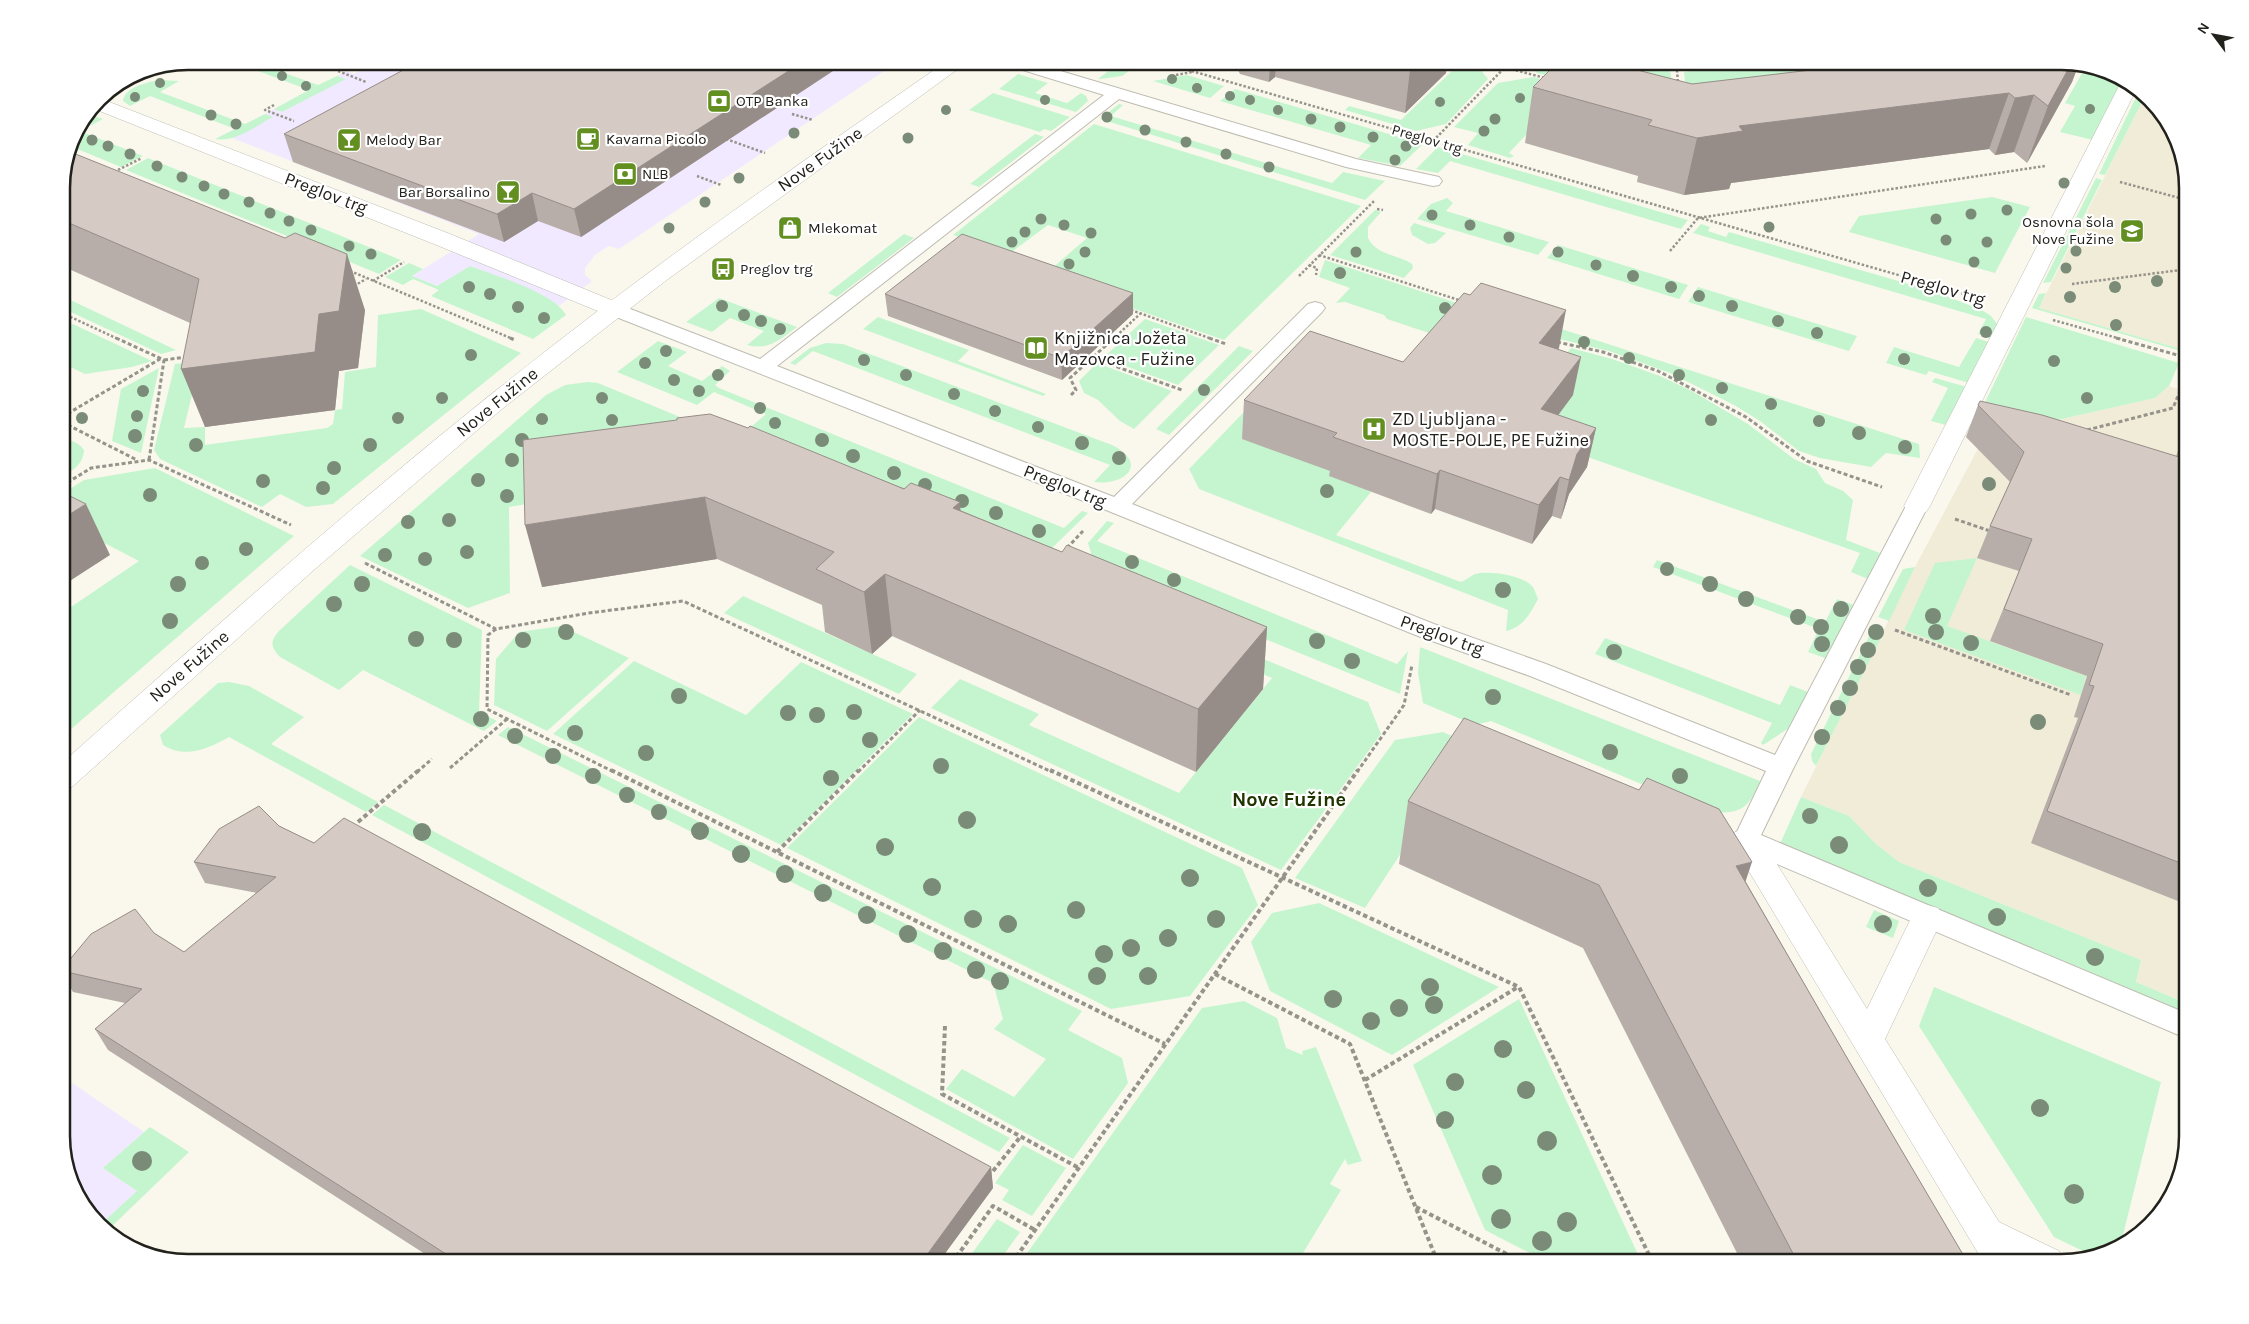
<svg xmlns="http://www.w3.org/2000/svg" width="2249" height="1324" font-family="Karla,sans-serif">
	<style>
		.commercial { fill: #f1e9ff }
		.built { fill: #f0ecd8 }
		.green { fill: #c5f5cf }
		.lines { fill: none; stroke-linecap: round; stroke-linejoin: round }
		.service-casing { stroke: #bebcb1; stroke-width: 2 }
		.pedestrian-casing { stroke: #bebcb1; stroke-width: 1 }
		.minor-casing { stroke: #bebcb1; stroke-width: 1 }
		.tertiary-casing { stroke: #bebcb1; stroke-width: 1 }
		.path-far2 { stroke: #95938b; stroke-width: 2.5; stroke-dasharray: 2.5 2; stroke-linecap: butt }
		.path-far1 { stroke: #95938b; stroke-width: 3; stroke-dasharray: 4 2.5; stroke-linecap: butt }
		.path { stroke: #95938b; stroke-width: 4; stroke-dasharray: 4.5 3; stroke-linecap: butt }
		.service { fill: #fff; fill-rule: evenodd }
		.pedestrian { fill: #fff; fill-rule: evenodd }
		.minor { fill: #fff; fill-rule: evenodd }
		.tertiary { fill: #fff; fill-rule: evenodd }
		.tree { fill: #7a8b78 }
		.wall { fill: #b8aea9 }
		.shaded-wall { fill: #968d89 }
		.building { fill: #d6cac4; stroke: #968d89 }
		.labels { text-anchor: middle; dominant-baseline: central; stroke-width: 4.5; stroke-linejoin: round; paint-order: stroke }
		.far-poi-label { font-size: 15px; fill: #22211c; stroke: #fff; text-anchor: start }
		.far-street-label { font-size: 15px; fill: #22211c; stroke: #fff }
		.street-label { font-size: 18px; fill: #22211c; stroke: #fff }
		.poi-label { font-size: 18px; fill: #22211c; stroke: #fff; text-anchor: start }
		.quarter-label { font-size: 20px; font-weight: bold; fill: #203400; stroke: #fff }
		.rim { fill: none; stroke: #22211c; stroke-width: 2.5 }
	</style>
	<rect width="100%" height="100%" fill="#faf8ec"/>
	<!-- commercial -->
	<g class="commercial">
		<polygon points="378,61 899,61 619,249 609,246 596,254 585,268 585,275 591,280 591,282 559,306 541,294 470,266 437,286 412,276 479,234 232,138 273,117 265,114 274,109 282,112 345,79 337,76 346,71 354,74"/>
		<polygon points="62,1076 144,1132 103,1168 137,1191 101,1224 83,1206 62,1144"/>
	</g>
	<!-- built -->
	<g class="built">
		<polygon points="2144,98 2171,125 2187,180 2188,351 2039,308"/>
		<polygon points="2169,386 2188,392 2188,1004 2136,982 2141,960 1899,862 1876,844 1849,816 1801,797 1915,567 1990,426 2044,423 2155,398"/>
	</g>
	<!-- green -->
	<g class="green">
		<polygon points="231,61 251,61 318,85 337,76 346,79 282,112 274,109 309,90"/>
		<polygon points="1085,61 1140,61 1142,62 1122,76 1101,79 1098,79 1111,69"/>
		<polygon points="1430,61 1474,62 1488,79 1446,124 1416,131 1345,110 1349,106 1401,120 1455,68"/>
		<polygon points="1524,61 1636,61 1670,70 1676,108 1537,73"/>
		<polygon points="1751,61 1779,61 1882,86 1688,110 1684,72"/>
		<polygon points="2043,61 2061,61 2105,73 2120,86 2093,140 2060,132 2075,106 2065,103 2084,70"/>
		<polygon points="1018,74 1048,83 1035,93 1067,103 1081,93 1086,96 1088,101 1076,112 999,89"/>
		<polygon points="1187,75 1224,86 1210,98 1153,81"/>
		<polygon points="1533,77 1653,109 1557,102 1509,153 1514,156 1510,158 1468,145 1478,133 1454,127 1498,83"/>
		<path d="M158 80 179 81 160 92 245 124 265 114 273 117C257 125 235 143 215 139L235 129 150 96 130 106 123 101C125 87 146 83 158 80Z"/>
		<polygon points="1235,89 1423,144 1400,166 1358,158 1371,145 1220,101"/>
		<polygon points="993,93 1070,117 1051,131 1044,129 1040,132 969,110"/>
		<polygon points="2138,93 2144,98 2105,175 2099,174"/>
		<polygon points="1119,104 1123,105 1111,116 1332,183 1343,172 1385,181 1365,200 1100,119"/>
		<polygon points="88,114 103,119 80,131 143,156 121,167 70,146 71,139"/>
		<polygon points="1094,124 1361,206 1224,340 1042,277 1087,238 1048,225 1009,254 953,235"/>
		<polygon points="1035,134 1044,137 979,187 970,184"/>
		<polygon points="1438,147 1688,220 1681,229 1450,161 1438,173 1416,169"/>
		<polygon points="148,158 401,260 379,274 126,170"/>
		<polygon points="2096,178 2102,180 2051,282 2043,283"/>
		<polygon points="1992,197 2030,207 1995,273 1849,232 1859,216"/>
		<polygon points="1447,198 1453,203 1446,211 1549,242 1538,255 1417,219 1431,204"/>
		<path d="M1375 210 1381 212 1368 227V238C1377 256 1398 254 1412 264L1413 268 1404 278 1330 255Z"/>
		<polygon points="1414,223 1446,233 1435,243 1428,244 1412,235 1410,228"/>
		<polygon points="1701,224 1710,227 1708,231 1726,237 1729,232 1933,291 1982,310 1991,316 1998,325 1990,338 1978,334 1986,319 1693,233"/>
		<polygon points="904,234 914,238 837,297 828,293"/>
		<polygon points="1558,245 1688,285 1679,299 1547,258"/>
		<polygon points="1325,260 1466,306 1432,334 1387,319 1384,315 1345,302 1336,303 1350,288 1319,277"/>
		<path d="M409 263 423 269 412 276 437 286 470 266C493 275 555 293 566 315L533 339 431 296 439 290 413 279 403 285 385 277Z"/>
		<polygon points="1698,287 1857,336 1849,351 1688,302"/>
		<polygon points="2046,293 2039,308 2188,351 2188,353 2032,308 2039,294"/>
		<polygon points="62,296 176,350 161,354 62,308"/>
		<path d="M719 298 797 327C781 339 768 351 747 345L764 331 730 318 712 332 686 322Z"/>
		<polygon points="1487,305 1919,444 1920,458 1886,453 1871,467 1820,458 1799,451 1760,421 1734,405 1670,373 1609,351 1555,338"/>
		<polygon points="421,309 521,353 333,504 306,507 280,494 262,507 160,459 154,450 175,364 200,361 184,428 205,427 205,445 327,428 333,424 335,410 342,409 345,372 376,367 378,315"/>
		<polygon points="878,317 969,350 958,361 1046,394 1043,396 863,329"/>
		<polygon points="2026,317 2179,363 2169,386 2155,398 2044,423 1976,421"/>
		<polygon points="62,319 152,361 132,367 85,374 62,363"/>
		<polygon points="1145,319 1219,345 1178,385 1103,358"/>
		<polygon points="1976,338 1989,342 1969,383 1929,371 1926,375 1886,363 1894,347 1959,367"/>
		<polygon points="658,341 687,352 668,366 702,381 722,366 730,371 715,385 719,388 1064,528 1082,511 1088,513 1050,550 751,427 766,414 714,392 697,405 617,372"/>
		<path d="M826 343 843 344 1112 445C1150 464 1124 486 1094 482L1110 465 813 351 795 365 790 363 810 348Z"/>
		<polygon points="1239,346 1253,351 1169,435 1156,429"/>
		<polygon points="1571,348 1612,359 1660,376 1690,390 1748,424 1794,459 1816,469 1825,483 1843,491 1853,500 1846,540 1880,553 1868,579 1851,572 1860,553 1579,454 1502,423 1555,368"/>
		<polygon points="1097,363 1172,391 1134,429 1120,421 1098,400 1084,393 1079,381"/>
		<path d="M1290 364 1333 472 1371 492 1336 535 1461 582C1466 580 1471 576 1475 574 1489 570 1524 575 1533 587 1535 590 1536 595 1538 599 1530 614 1523 627 1506 631L1508 610 1199 489 1189 469Z"/>
		<polygon points="159,368 141,453 112,441 121,389"/>
		<polygon points="1935,378 1967,387 1946,425 1931,421 1948,388 1932,382"/>
		<polygon points="588,382 598,383 709,429 539,502 509,507 510,593 468,608 360,556 546,395 565,385"/>
		<path d="M62 440C71 439 79 443 84 450 83 465 73 470 62 477Z"/>
		<polygon points="155,468 294,536 62,737 62,613 139,561 62,521 62,494 84,480"/>
		<polygon points="1107,521 1114,523 1097,541 1397,664 1408,651 1400,694 1096,570 1088,543"/>
		<polygon points="1977,558 1947,626 2086,676 2081,695 1904,630 1935,563"/>
		<polygon points="1657,560 1825,622 1837,599 1854,605 1828,659 1808,652 1819,629 1653,567"/>
		<path d="M350 565 482 630 479 712 497 721 484 731 363 670 339 690 280 657C270 646 270 641 280 630Z"/>
		<polygon points="1915,567 1889,621 1878,617 1903,569"/>
		<polygon points="743,596 917,674 899,694 724,613"/>
		<polygon points="1147,611 1368,702 1381,734 1281,870 931,708 960,679 1039,714 1029,725 1179,793 1272,678 1138,621"/>
		<polygon points="561,626 629,658 547,731 494,705 496,659 519,632"/>
		<polygon points="1873,628 1884,632 1816,766 1812,761 1811,754"/>
		<polygon points="1605,638 1780,705 1790,685 1808,692 1789,728 1763,745 1761,743 1772,723 1595,654"/>
		<path d="M1420 647 1760 781C1748 811 1739 814 1708 812L1491 721 1475 725 1423 703 1418 673Z"/>
		<polygon points="634,661 746,715 801,662 913,714 781,845 553,734"/>
		<path d="M229 682 249 686 304 717 271 744 378 802 366 812 229 737C208 749 185 759 163 745L160 735 218 683Z"/>
		<polygon points="919,717 1242,868 1258,905 1190,996 1111,1009 787,848"/>
		<polygon points="508,727 1082,1011 1068,1030 1122,1058 1128,1083 1073,1159 946,1089 962,1069 1014,1097 1046,1059 994,1029 1003,1019 993,983 498,735"/>
		<polygon points="1443,732 1472,745 1365,908 1295,878 1395,740"/>
		<polygon points="1801,797 1849,816 1876,844 1899,862 2141,960 2136,982 2188,1004 2188,1014 1780,844"/>
		<polygon points="384,805 388,807 1010,1138 999,1152 372,815"/>
		<polygon points="1319,903 1499,987 1392,1055 1270,991 1251,942 1272,913"/>
		<polygon points="1874,910 1899,921 1893,938 1866,927"/>
		<polygon points="1934,987 2161,1082 2120,1247 2091,1255 2054,1237 1919,1026"/>
		<polygon points="1519,999 1642,1263 1549,1263 1485,1230 1413,1065"/>
		<polygon points="1244,1001 1277,1018 1286,1048 1303,1055 1302,1051 1316,1047 1362,1161 1348,1165 1345,1159 1330,1184 1341,1190 1297,1263 1020,1263 1202,1008"/>
		<polygon points="150,1127 189,1152 108,1230 101,1224 137,1191 103,1168"/>
		<polygon points="1023,1145 1066,1168 1032,1216 1002,1200 1009,1190 995,1183"/>
		<polygon points="997,1219 1020,1232 998,1263 965,1263"/>
	</g>
	<g class="lines">
		<defs>
			<polygon id="service" points="1001,61 1027,61 1356,159 1439,177 1442,181 1439,185 1433,186 1346,167 1119,99 777,366 1114,497 1308,304 1315,302 1322,304 1325,308 1322,312 1132,504 1434,624 1546,664 1775,755 1906,506 1909,501 1917,499 1925,501 1928,506 1794,767 1761,835 2188,1014 2188,1039 1737,847 1733,840 1766,771 1530,676 1418,636 1101,508 606,313 603,309 606,305 613,303 620,305 760,359 1104,95 1003,64"/>
			<g id="pedestrian">
				<polygon points="2125,79 2136,90 1930,506 1926,512 1917,514 1908,512 1904,506 2120,84"/>
				<polygon points="1746,829 1757,832 1867,1009 1916,908 1927,905 1938,908 1943,917 1885,1039 1999,1222 2059,1251 2064,1262 1984,1263 1735,848 1731,840 1735,832"/>
			</g>
			<g id="minor">
				<polygon points="163,66 164,68 162,72 131,85 118,85 140,71"/>
				<polygon points="99,98 450,234 621,304 624,309 621,314 613,316 605,314 434,244 92,108"/>
			</g>
			<path id="tertiary" d="M947 61H969L664 282 502 409 315 569 72 787 62 790V763C222 621 382 478 551 347 679 247 813 154 947 61Z"/>
		</defs>
		<!-- service casing -->
		<use href="#service" class="service-casing"/>
		<!-- pedestrian casing -->
		<use href="#pedestrian" class="pedestrian-casing"/>
		<!-- minor casing -->
		<use href="#minor" class="minor-casing"/>
		<!-- tertiary casing -->
		<use href="#tertiary" class="tertiary-casing"/>
		<!-- path-far2 -->
		<g class="path-far2">
			<polyline points="1157,61 1978,298"/>
			<polyline points="1481,61 1545,78"/>
			<polyline points="1645,61 1677,69 1726,61"/>
			<polyline points="1791,61 1825,70"/>
			<polyline points="346,67 338,71 366,82"/>
			<polyline points="1677,70 1678,83"/>
			<polyline points="1176,75 1192,72"/>
			<polyline points="274,105 265,110 294,121"/>
			<polyline points="792,114 813,120"/>
			<polyline points="726,139 765,153"/>
			<polyline points="1433,141 1511,61"/>
			<polyline points="114,172 142,158"/>
			<polyline points="697,176 721,185"/>
			<polyline points="2120,182 2187,200"/>
			<polyline points="1377,209 1383,210"/>
			<polyline points="1670,251 1698,218 2045,166"/>
			<polyline points="1319,255 1462,301"/>
			<polyline points="1309,265 1317,268 1316,275"/>
			<polyline points="350,271 513,339"/>
			<polyline points="1299,276 1374,201"/>
			<polyline points="373,281 404,262"/>
			<polyline points="2072,284 2188,269"/>
			<polyline points="354,286 366,279"/>
			<polyline points="1131,310 1212,339"/>
			<polyline points="62,313 118,339"/>
			<polyline points="2053,320 2121,339"/>
			<polyline points="1113,339 1140,314"/>
		</g>
		<!-- path-far1 -->
		<g class="path-far1">
			<polyline points="116,338 164,360 149,460"/>
			<polyline points="510,338 515,340"/>
			<polyline points="1209,338 1226,344"/>
			<polyline points="2116,338 2188,358"/>
			<polyline points="1557,342 1603,352 1658,371 1746,417 1807,461 1882,487"/>
			<polyline points="1092,358 1182,390"/>
			<polyline points="164,360 186,357"/>
			<polyline points="1071,395 1076,390 1070,378 1114,338"/>
			<polyline points="62,417 160,359"/>
			<polyline points="62,422 137,460"/>
			<polyline points="2087,430 2173,408 2188,372"/>
			<polyline points="62,486 91,468 149,460 291,525"/>
			<polyline points="1955,519 1990,531"/>
			<polyline points="1067,548 1083,531"/>
			<polyline points="365,563 496,629 589,613 683,601 1052,772"/>
			<polyline points="496,629 488,635 487,709 614,772"/>
			<polyline points="1895,630 2071,695"/>
			<polyline points="450,768 507,719"/>
			<polyline points="417,772 432,759"/>
			<polyline points="858,772 920,710"/>
			<polyline points="1357,772 1404,705 1412,665"/>
		</g>
		<!-- path -->
		<g class="path">
			<polyline points="611,770 1165,1044"/>
			<polyline points="1050,770 1519,987 1653,1263"/>
			<polyline points="358,822 419,770"/>
			<polyline points="777,852 859,770"/>
			<polyline points="1215,974 1350,1044 1438,1263"/>
			<polyline points="945,1026 942,1094 1079,1168"/>
			<polyline points="1365,1080 1518,987"/>
			<polyline points="993,1171 1021,1136"/>
			<polyline points="1416,1207 1524,1263"/>
			<polyline points="952,1263 993,1206 1035,1230"/>
			<polyline points="1012,1263 1358,770"/>
		</g>
		<!-- service -->
		<use href="#service" class="service"/>
		<!-- pedestrian -->
		<use href="#pedestrian" class="pedestrian"/>
		<!-- minor -->
		<use href="#minor" class="minor"/>
		<!-- tertiary -->
		<use href="#tertiary" class="tertiary"/>
	</g>
	<!-- trees -->
	<g class="tree">
		<circle cx="282" cy="76" r="5"/>
		<circle cx="1172" cy="79" r="5"/>
		<circle cx="160" cy="83" r="5"/>
		<circle cx="306" cy="86" r="5"/>
		<circle cx="1197" cy="88" r="5"/>
		<circle cx="1230" cy="96" r="5"/>
		<circle cx="135" cy="97" r="5"/>
		<circle cx="1520" cy="98" r="5"/>
		<circle cx="1045" cy="100" r="5"/>
		<circle cx="1250" cy="100" r="5"/>
		<circle cx="1440" cy="102" r="5"/>
		<circle cx="2090" cy="109" r="5"/>
		<circle cx="946" cy="110" r="5"/>
		<circle cx="1278" cy="110" r="5"/>
		<circle cx="211" cy="115" r="5.5"/>
		<circle cx="1107" cy="117" r="5.5"/>
		<circle cx="1311" cy="119" r="5.5"/>
		<circle cx="1495" cy="119" r="5.5"/>
		<circle cx="236" cy="124" r="5.5"/>
		<circle cx="1340" cy="127" r="5.5"/>
		<circle cx="1145" cy="130" r="5.5"/>
		<circle cx="1484" cy="131" r="5.5"/>
		<circle cx="794" cy="133" r="5.5"/>
		<circle cx="1373" cy="137" r="5.5"/>
		<circle cx="908" cy="138" r="5.5"/>
		<circle cx="92" cy="140" r="5.5"/>
		<circle cx="1186" cy="142" r="5.5"/>
		<circle cx="108" cy="146" r="5.5"/>
		<circle cx="1406" cy="146" r="5.5"/>
		<circle cx="130" cy="154" r="5.5"/>
		<circle cx="1226" cy="154" r="5.5"/>
		<circle cx="1395" cy="160" r="5.5"/>
		<circle cx="157" cy="166" r="5.5"/>
		<circle cx="1269" cy="167" r="5.5"/>
		<circle cx="182" cy="177" r="5.5"/>
		<circle cx="739" cy="178" r="5.5"/>
		<circle cx="2064" cy="183" r="5.5"/>
		<circle cx="204" cy="186" r="5.5"/>
		<circle cx="224" cy="194" r="5.5"/>
		<circle cx="249" cy="202" r="5.5"/>
		<circle cx="705" cy="202" r="5.5"/>
		<circle cx="2007" cy="210" r="5.5"/>
		<circle cx="270" cy="213" r="5.5"/>
		<circle cx="1971" cy="214" r="5.5"/>
		<circle cx="1432" cy="215" r="5.5"/>
		<circle cx="1041" cy="219" r="5.5"/>
		<circle cx="1936" cy="219" r="5.5"/>
		<circle cx="289" cy="221" r="5.5"/>
		<circle cx="1064" cy="225" r="5.5"/>
		<circle cx="1470" cy="225" r="5.5"/>
		<circle cx="1769" cy="227" r="5.5"/>
		<circle cx="669" cy="228" r="5.5"/>
		<circle cx="311" cy="230" r="5.5"/>
		<circle cx="1025" cy="232" r="5.5"/>
		<circle cx="1091" cy="233" r="5.5"/>
		<circle cx="1509" cy="237" r="5.5"/>
		<circle cx="1946" cy="240" r="5.5"/>
		<circle cx="1012" cy="242" r="5.5"/>
		<circle cx="1987" cy="242" r="5.5"/>
		<circle cx="349" cy="246" r="5.5"/>
		<circle cx="2076" cy="251" r="5.5"/>
		<circle cx="1085" cy="252" r="5.5"/>
		<circle cx="1356" cy="252" r="5.5"/>
		<circle cx="1558" cy="252" r="5.5"/>
		<circle cx="371" cy="254" r="5.5"/>
		<circle cx="1974" cy="262" r="5.5"/>
		<circle cx="1069" cy="264" r="5.5"/>
		<circle cx="1596" cy="265" r="5.5"/>
		<circle cx="2066" cy="268" r="5.5"/>
		<circle cx="1340" cy="273" r="6"/>
		<circle cx="1633" cy="276" r="6"/>
		<circle cx="2157" cy="281" r="6"/>
		<circle cx="469" cy="287" r="6"/>
		<circle cx="1671" cy="287" r="6"/>
		<circle cx="2115" cy="287" r="6"/>
		<circle cx="490" cy="294" r="6"/>
		<circle cx="1699" cy="296" r="6"/>
		<circle cx="2070" cy="297" r="6"/>
		<circle cx="722" cy="306" r="6"/>
		<circle cx="1732" cy="306" r="6"/>
		<circle cx="518" cy="307" r="6"/>
		<circle cx="1445" cy="308" r="6"/>
		<circle cx="744" cy="315" r="6"/>
		<circle cx="544" cy="318" r="6"/>
		<circle cx="761" cy="321" r="6"/>
		<circle cx="1778" cy="321" r="6"/>
		<circle cx="2116" cy="325" r="6"/>
		<circle cx="780" cy="329" r="6"/>
		<circle cx="1986" cy="332" r="6"/>
		<circle cx="1817" cy="333" r="6"/>
		<circle cx="1584" cy="342" r="6"/>
		<circle cx="666" cy="351" r="6"/>
		<circle cx="471" cy="355" r="6"/>
		<circle cx="1629" cy="358" r="6"/>
		<circle cx="1904" cy="359" r="6"/>
		<circle cx="864" cy="360" r="6"/>
		<circle cx="2054" cy="361" r="6"/>
		<circle cx="645" cy="363" r="6"/>
		<circle cx="718" cy="375" r="6"/>
		<circle cx="906" cy="375" r="6"/>
		<circle cx="1679" cy="375" r="6"/>
		<circle cx="674" cy="380" r="6"/>
		<circle cx="1722" cy="388" r="6"/>
		<circle cx="1204" cy="390" r="6"/>
		<circle cx="143" cy="391" r="6"/>
		<circle cx="699" cy="391" r="6"/>
		<circle cx="954" cy="394" r="6"/>
		<circle cx="442" cy="398" r="6"/>
		<circle cx="602" cy="398" r="6"/>
		<circle cx="2087" cy="398" r="6"/>
		<circle cx="1771" cy="404" r="6"/>
		<circle cx="760" cy="408" r="6"/>
		<circle cx="995" cy="411" r="6"/>
		<circle cx="137" cy="416" r="6"/>
		<circle cx="82" cy="418" r="6"/>
		<circle cx="398" cy="418" r="6"/>
		<circle cx="542" cy="419" r="6"/>
		<circle cx="612" cy="420" r="6"/>
		<circle cx="1711" cy="420" r="6"/>
		<circle cx="1819" cy="421" r="6"/>
		<circle cx="775" cy="423" r="6"/>
		<circle cx="1038" cy="427" r="6"/>
		<circle cx="1859" cy="433" r="7"/>
		<circle cx="135" cy="436" r="7"/>
		<circle cx="522" cy="440" r="7"/>
		<circle cx="822" cy="440" r="7"/>
		<circle cx="1082" cy="443" r="7"/>
		<circle cx="196" cy="445" r="7"/>
		<circle cx="370" cy="445" r="7"/>
		<circle cx="1905" cy="447" r="7"/>
		<circle cx="853" cy="456" r="7"/>
		<circle cx="1119" cy="458" r="7"/>
		<circle cx="512" cy="460" r="7"/>
		<circle cx="334" cy="468" r="7"/>
		<circle cx="894" cy="473" r="7"/>
		<circle cx="478" cy="480" r="7"/>
		<circle cx="263" cy="481" r="7"/>
		<circle cx="1989" cy="484" r="7"/>
		<circle cx="925" cy="485" r="7"/>
		<circle cx="323" cy="488" r="7"/>
		<circle cx="1327" cy="491" r="7"/>
		<circle cx="150" cy="495" r="7"/>
		<circle cx="507" cy="496" r="7"/>
		<circle cx="962" cy="501" r="7"/>
		<circle cx="996" cy="513" r="7"/>
		<circle cx="449" cy="520" r="7"/>
		<circle cx="408" cy="522" r="7"/>
		<circle cx="1039" cy="531" r="7"/>
		<circle cx="246" cy="549" r="7"/>
		<circle cx="467" cy="552" r="7"/>
		<circle cx="385" cy="555" r="7"/>
		<circle cx="425" cy="559" r="7"/>
		<circle cx="1132" cy="562" r="7"/>
		<circle cx="202" cy="563" r="7"/>
		<circle cx="1667" cy="569" r="7"/>
		<circle cx="1174" cy="580" r="7"/>
		<circle cx="178" cy="584" r="8"/>
		<circle cx="362" cy="584" r="8"/>
		<circle cx="1710" cy="584" r="8"/>
		<circle cx="1503" cy="590" r="8"/>
		<circle cx="1746" cy="599" r="8"/>
		<circle cx="334" cy="604" r="8"/>
		<circle cx="1841" cy="609" r="8"/>
		<circle cx="1933" cy="616" r="8"/>
		<circle cx="1798" cy="617" r="8"/>
		<circle cx="170" cy="621" r="8"/>
		<circle cx="1821" cy="627" r="8"/>
		<circle cx="566" cy="632" r="8"/>
		<circle cx="1876" cy="632" r="8"/>
		<circle cx="1936" cy="632" r="8"/>
		<circle cx="416" cy="639" r="8"/>
		<circle cx="454" cy="640" r="8"/>
		<circle cx="523" cy="640" r="8"/>
		<circle cx="1317" cy="641" r="8"/>
		<circle cx="1971" cy="643" r="8"/>
		<circle cx="1822" cy="644" r="8"/>
		<circle cx="1868" cy="650" r="8"/>
		<circle cx="1614" cy="652" r="8"/>
		<circle cx="1352" cy="661" r="8"/>
		<circle cx="1858" cy="667" r="8"/>
		<circle cx="1850" cy="688" r="8"/>
		<circle cx="679" cy="696" r="8"/>
		<circle cx="1493" cy="697" r="8"/>
		<circle cx="1838" cy="708" r="8"/>
		<circle cx="854" cy="712" r="8"/>
		<circle cx="788" cy="713" r="8"/>
		<circle cx="817" cy="715" r="8"/>
		<circle cx="481" cy="719" r="8"/>
		<circle cx="2038" cy="722" r="8"/>
		<circle cx="575" cy="733" r="8"/>
		<circle cx="515" cy="736" r="8"/>
		<circle cx="1822" cy="737" r="8"/>
		<circle cx="870" cy="740" r="8"/>
		<circle cx="1610" cy="752" r="8"/>
		<circle cx="646" cy="753" r="8"/>
		<circle cx="553" cy="756" r="8"/>
		<circle cx="941" cy="766" r="8"/>
		<circle cx="593" cy="776" r="8"/>
		<circle cx="1680" cy="776" r="8"/>
		<circle cx="831" cy="778" r="8"/>
		<circle cx="627" cy="795" r="8"/>
		<circle cx="659" cy="812" r="8"/>
		<circle cx="1810" cy="816" r="8"/>
		<circle cx="967" cy="820" r="9"/>
		<circle cx="700" cy="831" r="9"/>
		<circle cx="422" cy="832" r="9"/>
		<circle cx="1839" cy="845" r="9"/>
		<circle cx="885" cy="847" r="9"/>
		<circle cx="741" cy="854" r="9"/>
		<circle cx="785" cy="874" r="9"/>
		<circle cx="1190" cy="878" r="9"/>
		<circle cx="932" cy="887" r="9"/>
		<circle cx="1928" cy="888" r="9"/>
		<circle cx="823" cy="893" r="9"/>
		<circle cx="1076" cy="910" r="9"/>
		<circle cx="867" cy="915" r="9"/>
		<circle cx="1997" cy="917" r="9"/>
		<circle cx="973" cy="919" r="9"/>
		<circle cx="1216" cy="919" r="9"/>
		<circle cx="1008" cy="924" r="9"/>
		<circle cx="1883" cy="924" r="9"/>
		<circle cx="908" cy="934" r="9"/>
		<circle cx="1168" cy="938" r="9"/>
		<circle cx="1131" cy="948" r="9"/>
		<circle cx="943" cy="951" r="9"/>
		<circle cx="1104" cy="954" r="9"/>
		<circle cx="2095" cy="957" r="9"/>
		<circle cx="976" cy="970" r="9"/>
		<circle cx="1097" cy="976" r="9"/>
		<circle cx="1148" cy="976" r="9"/>
		<circle cx="1000" cy="981" r="9"/>
		<circle cx="1430" cy="987" r="9"/>
		<circle cx="1333" cy="999" r="9"/>
		<circle cx="1434" cy="1005" r="9"/>
		<circle cx="1399" cy="1008" r="9"/>
		<circle cx="1371" cy="1021" r="9"/>
		<circle cx="1503" cy="1049" r="9"/>
		<circle cx="1455" cy="1082" r="9"/>
		<circle cx="1526" cy="1090" r="9"/>
		<circle cx="2040" cy="1108" r="9"/>
		<circle cx="1445" cy="1120" r="9"/>
		<circle cx="1547" cy="1141" r="10"/>
		<circle cx="142" cy="1161" r="10"/>
		<circle cx="1492" cy="1175" r="10"/>
		<circle cx="2074" cy="1194" r="10"/>
		<circle cx="1501" cy="1219" r="10"/>
		<circle cx="1567" cy="1222" r="10"/>
		<circle cx="1542" cy="1241" r="10"/>
	</g>
	<!-- wall -->
	<g class="wall">
		<polygon points="848,61 581,237 538,221 504,242 293,162 284,134"/>
		<polygon points="1233,61 1447,61 1446,73 1405,113 1275,77 1269,82 1240,74"/>
		<polygon points="2061,61 2078,66 2072,82 2027,163 2014,152 1995,155 1989,149 1731,183 1729,189 1684,195 1637,182 1638,176 1525,143 1533,87 1692,84"/>
		<polygon points="62,180 365,310 358,368 339,371 335,410 205,427 190,323 62,266"/>
		<polygon points="885,294 1133,314 1062,380 888,316"/>
		<polygon points="1559,348 1558,349 1573,395 1558,415 1596,428 1587,467 1569,494 1561,519 1552,516 1532,544 1435,509 1431,514 1329,476 1330,471 1242,439 1244,400 1403,362"/>
		<polygon points="1978,405 2176,456 2188,426 2188,905 2031,843 2078,718 2074,717 2087,676 1990,641 2019,571 1977,558 1990,526 2010,482 1966,437"/>
		<polygon points="748,428 960,510 1062,552 1267,627 1263,689 1196,772 892,636 872,654 825,632 822,605 717,559 542,587"/>
		<polygon points="1408,801 1746,882 1846,1056 1968,1263 1742,1263 1583,948 1399,864"/>
		<polygon points="279,826 314,843 991,1167 993,1188 938,1263 439,1263 108,1050 95,1029 125,1003 73,992 62,973 62,969 154,933 184,952 257,893 205,883 194,862"/>
	</g>
	<!-- shaded-wall -->
	<g class="shaded-wall">
		<polygon points="804,61 848,61 581,237 574,209"/>
		<polygon points="1270,61 1276,61 1275,77 1269,82"/>
		<polygon points="1411,61 1447,61 1446,73 1405,113"/>
		<polygon points="2071,64 2078,66 2072,82 2027,163 2048,106"/>
		<polygon points="2009,93 1989,149 1731,183 1729,189 1684,195 1697,138 1739,126"/>
		<polygon points="2034,95 2014,152 1995,155 2015,98"/>
		<polygon points="532,193 538,221 504,242 497,214"/>
		<polygon points="347,254 365,310 358,368 339,371 335,410 205,427 181,369 319,314"/>
		<polygon points="1133,293 1133,314 1062,380 1061,358"/>
		<polygon points="1566,310 1559,348 1532,382 1539,343"/>
		<polygon points="1581,357 1573,395 1534,448 1541,409"/>
		<polygon points="1596,428 1587,467 1569,494 1561,519 1569,480 1577,454"/>
		<polygon points="1440,470 1435,509 1431,514 1437,474"/>
		<polygon points="1560,477 1552,516 1532,544 1539,505"/>
		<polygon points="705,497 717,559 542,587 525,525"/>
		<polygon points="960,502 964,564 953,508"/>
		<polygon points="86,504 110,555 62,586 62,519"/>
		<polygon points="885,574 892,636 872,654 864,592"/>
		<polygon points="1267,627 1263,689 1196,772 1198,709"/>
		<polygon points="1752,862 1731,925 1736,866"/>
		<polygon points="991,1167 993,1188 938,1263 921,1263"/>
	</g>
	<!-- building -->
	<g class="building">
		<polygon points="420,61 804,61 574,209 532,193 497,214 284,134"/>
		<polygon points="1559,61 1602,61 1692,84 1888,61 2061,61 2071,64 2048,106 2034,95 2015,98 2009,93 1739,126 1743,131 1697,138 1648,125 1652,120 1533,87"/>
		<polygon points="68,151 285,238 295,233 347,254 339,311 319,314 315,352 181,369 199,279 62,220 62,180"/>
		<polygon points="962,234 1133,293 1061,358 885,294"/>
		<polygon points="1481,283 1566,310 1539,343 1581,357 1541,409 1596,428 1577,454 1569,480 1560,477 1539,505 1440,470 1437,474 1333,437 1337,433 1244,400 1310,331 1403,362 1464,293 1470,295"/>
		<polygon points="1980,401 2042,415 2179,457 2188,434 2188,866 2047,811 2094,686 2089,685 2103,644 2004,609 2032,539 1990,526 2024,452 1978,405"/>
		<polygon points="710,414 748,428 750,426 904,489 911,483 960,502 953,508 1062,552 1067,545 1267,627 1198,709 885,574 864,592 816,569 834,552 705,497 525,525 523,440 677,420 677,418"/>
		<polygon points="62,492 86,504 62,519"/>
		<polygon points="1464,718 1639,790 1647,778 1719,809 1752,862 1736,866 1846,1056 1968,1263 1798,1263 1599,885 1408,801"/>
		<polygon points="259,806 279,826 314,843 344,818 991,1167 921,1263 460,1263 95,1029 142,989 62,971 62,969 91,934 135,909 154,933 184,952 276,877 194,862 219,829"/>
	</g>
	<!-- icons -->
	<defs>
		<symbol id="bank-square" viewBox="-11 -11 22 22"><rect x="-9" y="-9" width="18" height="18" rx="4" fill="#638f20" stroke="#fff"/><path d="M-6-4H6V4H-6ZM0-2.3a2.3 2.3 0 1 0 0 4.6a2.3 2.3 0 1 0 0-4.6Z" fill="#fff"/></symbol>
		<symbol id="cafe-square" viewBox="-11 -11 22 22"><rect x="-9" y="-9" width="18" height="18" rx="4" fill="#638f20" stroke="#fff"/><path d="M-5.5-4.5H6V0H3Q3 3.5 0 3.5H-2.5Q-5.5 3.5-5.5 0ZM3-3.2v2h1.7v-2ZM-6 4.5H4V6H-6Z" fill="#fff"/></symbol>
		<symbol id="bar-square" viewBox="-11 -11 22 22"><rect x="-9" y="-9" width="18" height="18" rx="4" fill="#638f20" stroke="#fff"/><path d="M-6-5H6L.8 .8V4.5H3.5V6h-7V4.5H-.8V.8Z" fill="#fff"/></symbol>
		<symbol id="shop-square" viewBox="-11 -11 22 22"><rect x="-9" y="-9" width="18" height="18" rx="4" fill="#638f20" stroke="#fff"/><path d="M-5-2.5h2.3a2.7 3.5 0 0 1 5.4 0H5L5.5 6h-11ZM-1.5-2.5h3a1.5 2.3 0 0 0-3 0Z" fill="#fff"/></symbol>
		<symbol id="school-square" viewBox="-11 -11 22 22"><rect x="-9" y="-9" width="18" height="18" rx="4" fill="#638f20" stroke="#fff"/><path d="M0-5L7-2L0 1L-7-2ZM-4 1L0 2.5L4 1V4Q0 6-4 4Z" fill="#fff"/></symbol>
		<symbol id="bus-square" viewBox="-11 -11 22 22"><rect x="-9" y="-9" width="18" height="18" rx="4" fill="#638f20" stroke="#fff"/><path d="M-5-6H5V4H4V6H2V4H-2V6H-4V4H-5ZM-3.5-4V0h7V-4ZM-3.5 1.2v1.5H-2V1.2ZM2 1.2v1.5H3.5V1.2Z" fill="#fff"/></symbol>
		<symbol id="library-square" viewBox="-11 -11 22 22"><rect x="-9" y="-9" width="18" height="18" rx="4" fill="#638f20" stroke="#fff"/><path d="M-6-4Q-3-5.5-.7-3.5V5Q-3 3-6 4ZM6-4Q3-5.5 .7-3.5V5Q3 3 6 4Z" fill="#fff"/></symbol>
		<symbol id="hospital-square" viewBox="-11 -11 22 22"><rect x="-9" y="-9" width="18" height="18" rx="4" fill="#638f20" stroke="#fff"/><path d="M-5-5h3v3.5h4V-5h3V5h-3V1.5h-4V5h-3Z" fill="#fff"/></symbol>
	</defs>
	<g fill-rule="evenodd">
		<use href="#bank-square" x="705" y="87" width="28" height="28"/>
		<use href="#cafe-square" x="574" y="125" width="28" height="28"/>
		<use href="#bar-square" x="335" y="126" width="28" height="28"/>
		<use href="#bank-square" x="611" y="160" width="28" height="28"/>
		<use href="#bar-square" x="494" y="178" width="28" height="28"/>
		<use href="#shop-square" x="776" y="214" width="28" height="28"/>
		<use href="#school-square" x="2118" y="217" width="28" height="28"/>
		<use href="#bus-square" x="709" y="255" width="28" height="28"/>
		<use href="#library-square" x="1022" y="334" width="28" height="28"/>
		<use href="#hospital-square" x="1360" y="415" width="28" height="28"/>
	</g>
	<g class="labels">
		<!-- far-poi labels -->
		<g class="far-poi-label">
			<text x="736" y="101">OTP Banka</text>
			<text x="606" y="139">Kavarna Picolo</text>
			<text x="366" y="140">Melody Bar</text>
			<text x="642" y="174">NLB</text>
			<text x="490" y="192" text-anchor="end">Bar Borsalino</text>
			<text x="2114" y="222" text-anchor="end">Osnovna šola<tspan x="2114" dy="17">Nove Fužine</tspan></text>
			<text x="808" y="228">Mlekomat</text>
			<text x="740" y="269">Preglov trg</text>
		</g>
		<!-- far-street labels -->
		<g class="far-street-label">
			<text transform="translate(1427 139) rotate(16)">Preglov trg</text>
		</g>
		<!-- street labels -->
		<g class="street-label">
			<text transform="translate(820 159) rotate(-35)">Nove Fužine</text>
			<text transform="translate(326 193) rotate(21)">Preglov trg</text>
			<text transform="translate(1943 288) rotate(16)">Preglov trg</text>
			<text transform="translate(497 402) rotate(-39)">Nove Fužine</text>
			<text transform="translate(1065 486) rotate(22)">Preglov trg</text>
			<text transform="translate(1442 635) rotate(20)">Preglov trg</text>
			<text transform="translate(189 666) rotate(-41)">Nove Fužine</text>
		</g>
		<!-- poi labels -->
		<g class="poi-label">
			<text x="1054" y="338">Knjižnica Jožeta<tspan x="1054" dy="21">Mazovca - Fužine</tspan></text>
			<text x="1392" y="419">ZD Ljubljana -<tspan x="1392" dy="21">MOSTE-POLJE, PE Fužine</tspan></text>
		</g>
		<!-- quarter labels -->
		<g class="quarter-label">
			<text x="1289" y="799">Nove Fužine</text>
		</g>
	</g>
	<!-- crop -->
	<path d="M0 0H2249V1324H0ZM188 70H2061A118 118 0 0 1 2179 188V1136A118 118 0 0 1 2061 1254H188A118 118 0 0 1 70 1136V188A118 118 0 0 1 188 70Z" fill="#fff" fill-rule="evenodd"/>
	<path class="rim" d="M188 70H2061A118 118 0 0 1 2179 188V1136A118 118 0 0 1 2061 1254H188A118 118 0 0 1 70 1136V188A118 118 0 0 1 188 70Z"/>
	<!-- north arrow -->
	<g transform="translate(2214 35) rotate(302)" stroke="#ffffff" stroke-width="4" paint-order="stroke">
	<path d="M0-4L9 19L0 12L-9 19Z" fill="#22211c"/>
	<text y="-8" font-size="14" font-weight="bold" text-anchor="middle" fill="#22211c">N</text>
	</g>
</svg>
